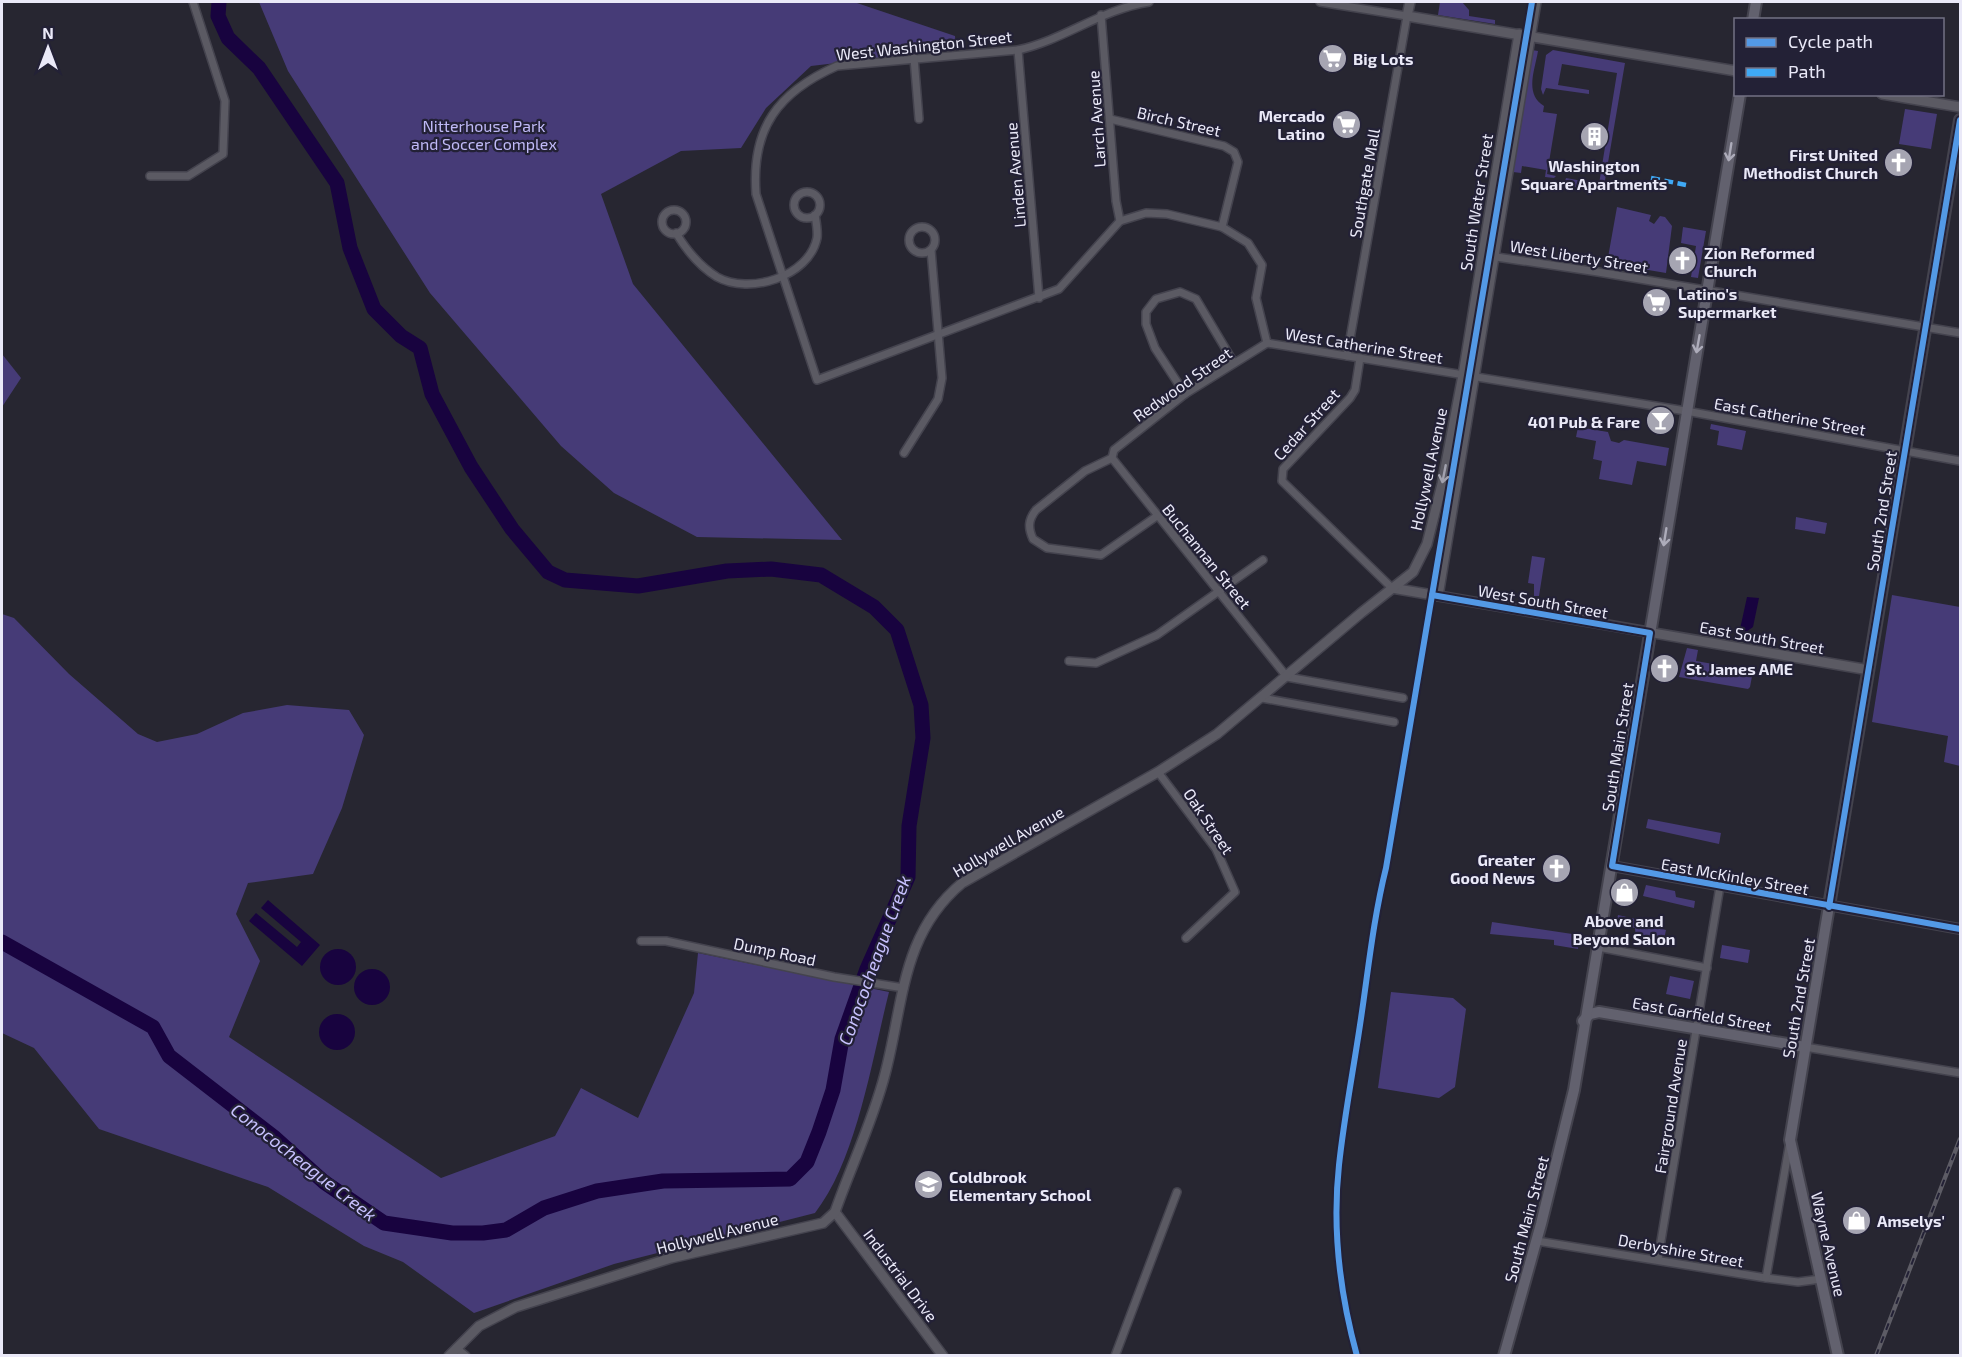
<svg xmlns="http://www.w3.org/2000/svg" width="1962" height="1357" font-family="'Exo 2',sans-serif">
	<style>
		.green { fill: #463b77 }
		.water { fill: #18033f }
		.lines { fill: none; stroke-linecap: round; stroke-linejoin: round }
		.river { stroke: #18033f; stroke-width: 15 }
		.street-casing { stroke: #44434e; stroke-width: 10 }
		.secondary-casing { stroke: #44434e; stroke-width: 12 }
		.primary-casing { stroke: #44434e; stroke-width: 14 }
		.street { stroke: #5b5a63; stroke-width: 7 }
		.secondary { stroke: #5b5a63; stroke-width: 9 }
		.primary { stroke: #62616e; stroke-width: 10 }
		.rail-casing { stroke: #5d5c65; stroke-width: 4.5 }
		.rail { stroke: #232136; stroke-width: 2; stroke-dasharray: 7; stroke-linecap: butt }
		.quiet { stroke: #3fa9f5; stroke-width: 4.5; stroke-dasharray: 9 4.5; stroke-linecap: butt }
		.cycleway-casing { stroke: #232136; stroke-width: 10 }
		.cycleway { stroke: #5399e6; stroke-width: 6 }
		.oneway { stroke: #adacba }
		.oneway2 { stroke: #a2a2ae }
		.labels { text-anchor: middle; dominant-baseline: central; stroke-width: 4.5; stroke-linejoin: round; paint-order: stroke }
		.street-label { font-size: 16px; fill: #eae9f8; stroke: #232136 }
		.poi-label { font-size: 16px; font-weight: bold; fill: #eae9f8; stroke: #232136; text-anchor: start }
		.park-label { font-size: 16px; fill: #c0baf7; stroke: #232136 }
		.water-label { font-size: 18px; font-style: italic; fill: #c7c1fe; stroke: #232136 }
	</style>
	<rect width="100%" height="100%" fill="#272631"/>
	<!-- green -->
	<g class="green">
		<polygon points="259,2 854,2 955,36 956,49 811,66 766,108 741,148 681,151 601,194 633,284 842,540 697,537 614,493 561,446 430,293 288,71"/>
		<polygon points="1440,2 1462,2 1469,10 1469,16 1495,20 1495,24 1438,15"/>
		<path d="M1532 50 1538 51C1535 70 1524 94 1544 106L1543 112 1557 114 1547 174 1556 176 1554 178 1545 177 1546 170 1522 166 1521 173 1513 172Z"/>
		<polygon points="1553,50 1625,63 1603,192 1568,186 1565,181 1566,178 1599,184 1617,73 1562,64 1558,85 1589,90 1589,94 1546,88 1543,95 1541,89 1546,55"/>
		<polygon points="1905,109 1937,114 1931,149 1899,144"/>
		<polygon points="1617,207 1651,215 1649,221 1654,224 1660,216 1665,217 1672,226 1666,273 1607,263"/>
		<polygon points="1683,227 1706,231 1698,278 1691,277 1696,246 1681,243"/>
		<polygon points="2,354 21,378 2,407"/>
		<polygon points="1711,424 1746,431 1742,450 1717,445 1719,431 1710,429"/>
		<polygon points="1578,427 1608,432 1611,441 1619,443 1624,440 1669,448 1666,466 1637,461 1632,485 1599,479 1602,461 1593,459 1596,441 1576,437"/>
		<polygon points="1796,517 1827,523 1825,534 1795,529"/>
		<polygon points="1532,556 1545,558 1539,596 1534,596 1534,584 1528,583"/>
		<polygon points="1892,595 1960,607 1960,766 1944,762 1948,736 1872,722"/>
		<path d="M2 614 14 618 69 674 138 734 157 742 197 734 243 713 287 705 349 710 364 735 342 808 313 874 248 883 236 914 260 961 229 1037 441 1178 555 1136 581 1088 638 1118 694 993 698 953 889 992C872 1059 857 1159 815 1213L614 1264 474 1313 403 1262 364 1246 268 1187 99 1129 34 1048 2 1033Z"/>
		<polygon points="1687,648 1698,650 1696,661 1753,671 1750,687 1748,689 1679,677"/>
		<polygon points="1648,819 1721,833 1719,844 1646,828"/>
		<polygon points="1646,885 1675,891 1676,897 1695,901 1694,908 1643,896"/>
		<polygon points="1618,915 1657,924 1658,928 1666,930 1663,944 1636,939 1635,928 1616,924"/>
		<polygon points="1492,922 1579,935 1578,949 1554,945 1554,940 1490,934"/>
		<polygon points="1722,945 1750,950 1748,963 1720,958"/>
		<polygon points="1670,976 1694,981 1690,999 1666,994"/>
		<polygon points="1391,992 1453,998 1466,1009 1455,1087 1439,1098 1378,1088"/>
	</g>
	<!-- water -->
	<g class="water">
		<polygon points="1747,597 1759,598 1753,627 1746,632 1740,629"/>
		<polygon points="268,900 320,945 302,966 249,921 256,913 297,947 301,942 261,908"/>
		<circle cx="338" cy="967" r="18"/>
		<circle cx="372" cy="987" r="18"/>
		<circle cx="337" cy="1032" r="18"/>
	</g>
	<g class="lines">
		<!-- river -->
		<polyline class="river" points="2,942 153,1027 169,1056 275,1138 324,1182 384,1223 452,1233 483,1233 506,1230 544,1208 597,1191 663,1181 790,1179 807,1162 819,1132 833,1090 842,1039 867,969 908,877 909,826 923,738 921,705 897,630 874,607 821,575 771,569 727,571 638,586 565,580 548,572 512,529 471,467 432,394 420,348 401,336 374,309 350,248 337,183 259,68 228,38 218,16 219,2"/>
		<defs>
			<g id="street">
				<path d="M1149 2C1102 9 1064 40 1018 50L837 66C778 92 751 128 756 194L817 380 1059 289 1120 221 1146 213 1167 214 1222 227 1248 243 1262 265 1256 298 1267 343"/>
				<polyline points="1320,2 1407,16 1347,356"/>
				<polyline points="1101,15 1116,201 1120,221"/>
				<polyline points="1018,50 1039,298"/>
				<polyline points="914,58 919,119"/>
				<polyline points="1110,119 1224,146 1234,152 1238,162 1222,227"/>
				<polyline points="150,176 188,176 223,154 225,101 193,2"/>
				<circle cx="807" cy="205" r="13"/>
				<circle cx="674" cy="222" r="12"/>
				<circle cx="922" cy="240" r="13"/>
				<path d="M676 233C687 251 699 266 717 277 749 295 809 277 817 238 818 231 816 221 815 215"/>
				<polyline points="1483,255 1598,272 1960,333"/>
				<polyline points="1267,343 1686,411 1960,461"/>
				<polyline points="1267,343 1185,394 1114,450 1112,458 1287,677 1403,698"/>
				<polyline points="1360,358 1355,390 1350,398 1283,469 1282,481 1392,588"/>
				<polyline points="1185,394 1155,348 1146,324 1146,312 1156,299 1180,292 1196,299 1234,363"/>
				<polyline points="904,453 938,399 942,378 931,250"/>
				<path d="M1112 458 1085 471 1036 510C1028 520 1028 528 1033 539L1047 548 1101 555 1157 516"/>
				<polyline points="1069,661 1096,663 1157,635 1263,560"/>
				<polyline points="1262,698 1394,722"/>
				<polyline points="1158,772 1216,849 1235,892 1186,938"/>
				<polyline points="641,941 666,941 834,977 904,988"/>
				<polyline points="1598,947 1707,968"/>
				<polyline points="1805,1047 1960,1073"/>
				<polyline points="1537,1241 1766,1278 1798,1282 1821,1279"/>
				<polyline points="1658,1259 1720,886"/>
				<polyline points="1766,1278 1789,1147"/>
				<polyline points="456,1348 466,1356"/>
				<polyline points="1115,1356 1177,1192"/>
			</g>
			<g id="secondary">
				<polyline points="1410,2 1407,16 1736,71"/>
				<polyline points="1882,94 1960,107"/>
				<polyline points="1392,588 1869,670"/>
				<polyline points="1438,596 1536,2"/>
				<polyline points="1612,866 1960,929"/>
				<polyline points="835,1212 943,1356"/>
				<path d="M449 1356 479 1326 516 1307 671 1258 823 1223 835 1212C851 1166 873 1121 885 1074 904 1002 901 934 962 883L1158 772 1217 734 1361 613 1413 572 1427 544 1442 484 1463 375 1519 34"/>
			</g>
			<g id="primary">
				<polyline points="1753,20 1756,2"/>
				<polyline points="1583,1021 1590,1014 1599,1012 1805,1047"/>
				<polyline points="1504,1356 1541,1224 1574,1090 1740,94"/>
				<polyline points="1838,1356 1790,1140 1960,120"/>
			</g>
		</defs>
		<!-- street casing -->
		<use href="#street" class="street-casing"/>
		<!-- secondary casing -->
		<use href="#secondary" class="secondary-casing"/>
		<!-- primary casing -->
		<use href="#primary" class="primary-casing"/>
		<!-- street -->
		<use href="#street" class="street"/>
		<!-- secondary -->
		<use href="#secondary" class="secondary"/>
		<!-- primary -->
		<use href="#primary" class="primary"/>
		<defs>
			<polyline id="rail" points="1876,1356 1960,1139"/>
		</defs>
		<!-- rail casing -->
		<use href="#rail" class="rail-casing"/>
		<!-- rail -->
		<use href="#rail" class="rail"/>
		<!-- quiet -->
		<polyline class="quiet" points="1651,178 1686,185"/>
		<defs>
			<g id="cycleway">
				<polyline points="1432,595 1650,633 1612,866 1960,929"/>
				<polyline points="1829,907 1960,120"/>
				<path d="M1357 1356C1340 1294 1332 1229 1339 1165 1344 1118 1353 1072 1360 1025 1368 973 1373 920 1386 868L1532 2"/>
			</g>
		</defs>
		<!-- cycleway casing -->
		<use href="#cycleway" class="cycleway-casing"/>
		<!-- cycleway -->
		<use href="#cycleway" class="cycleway"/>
	</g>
	<!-- one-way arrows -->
	<defs><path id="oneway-shaft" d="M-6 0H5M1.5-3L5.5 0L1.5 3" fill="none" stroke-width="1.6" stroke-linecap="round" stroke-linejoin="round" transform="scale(1.5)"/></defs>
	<g class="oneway">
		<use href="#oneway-shaft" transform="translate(1730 152) rotate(99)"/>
		<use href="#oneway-shaft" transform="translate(1698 344) rotate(100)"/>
		<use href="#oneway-shaft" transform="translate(1665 537) rotate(99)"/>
	</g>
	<use class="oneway2" href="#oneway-shaft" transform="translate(1444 474) rotate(101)"/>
	<!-- icons -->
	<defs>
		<symbol id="supermarket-disc" viewBox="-11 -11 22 22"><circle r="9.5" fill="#a6a5b2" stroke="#232136"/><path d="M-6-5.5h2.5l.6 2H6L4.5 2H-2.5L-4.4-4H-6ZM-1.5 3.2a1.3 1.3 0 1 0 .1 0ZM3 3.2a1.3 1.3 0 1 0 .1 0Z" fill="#fff"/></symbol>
		<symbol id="building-disc" viewBox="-11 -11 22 22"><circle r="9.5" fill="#a6a5b2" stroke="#232136"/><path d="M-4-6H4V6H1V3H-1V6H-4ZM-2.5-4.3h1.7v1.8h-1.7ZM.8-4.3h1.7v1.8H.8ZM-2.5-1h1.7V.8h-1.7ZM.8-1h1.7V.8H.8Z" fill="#fff"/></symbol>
		<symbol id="church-disc" viewBox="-11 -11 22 22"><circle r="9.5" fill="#a6a5b2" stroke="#232136"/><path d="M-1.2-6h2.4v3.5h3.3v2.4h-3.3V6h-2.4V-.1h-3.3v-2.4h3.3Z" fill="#fff"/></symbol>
		<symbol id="bar-disc" viewBox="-11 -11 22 22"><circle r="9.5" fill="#a6a5b2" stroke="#232136"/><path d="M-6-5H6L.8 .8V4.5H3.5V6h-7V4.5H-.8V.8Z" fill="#fff"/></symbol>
		<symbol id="shop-disc" viewBox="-11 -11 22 22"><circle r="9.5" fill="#a6a5b2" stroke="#232136"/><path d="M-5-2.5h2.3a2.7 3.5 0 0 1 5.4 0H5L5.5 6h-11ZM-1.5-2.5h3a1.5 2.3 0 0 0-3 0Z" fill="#fff"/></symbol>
		<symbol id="school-disc" viewBox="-11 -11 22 22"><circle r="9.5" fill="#a6a5b2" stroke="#232136"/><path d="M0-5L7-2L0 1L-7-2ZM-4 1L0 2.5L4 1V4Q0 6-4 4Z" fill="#fff"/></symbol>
	</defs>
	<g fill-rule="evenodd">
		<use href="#supermarket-disc" x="1316" y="42" width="33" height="33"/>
		<use href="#supermarket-disc" x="1330" y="108" width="33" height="33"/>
		<use href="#building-disc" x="1578" y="120" width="33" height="33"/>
		<use href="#church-disc" x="1882" y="146" width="33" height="33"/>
		<use href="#church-disc" x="1666" y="244" width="33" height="33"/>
		<use href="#supermarket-disc" x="1640" y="286" width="33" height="33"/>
		<use href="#bar-disc" x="1644" y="404" width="33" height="33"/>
		<use href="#church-disc" x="1648" y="652" width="33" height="33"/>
		<use href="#church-disc" x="1540" y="852" width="33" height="33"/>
		<use href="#shop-disc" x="1608" y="876" width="33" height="33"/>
		<use href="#school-disc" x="912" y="1168" width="33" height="33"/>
		<use href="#shop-disc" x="1840" y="1204" width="33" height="33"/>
	</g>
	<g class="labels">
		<!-- street labels -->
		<g class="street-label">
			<text transform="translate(924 45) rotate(-6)">West Washington Street</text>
			<text transform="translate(1096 119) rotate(-94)">Larch Avenue</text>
			<text transform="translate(1179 121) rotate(13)">Birch Street</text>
			<text transform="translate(1015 175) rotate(-95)">Linden Avenue</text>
			<text transform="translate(1364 183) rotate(-80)">Southgate Mall</text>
			<text transform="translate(1476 202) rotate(-81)">South Water Street</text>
			<text transform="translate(1579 256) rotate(9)">West Liberty Street</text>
			<text transform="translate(1364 345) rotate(9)">West Catherine Street</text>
			<text transform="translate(1182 384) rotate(-35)">Redwood Street</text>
			<text transform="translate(1790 416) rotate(10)">East Catherine Street</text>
			<text transform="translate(1306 424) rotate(-48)">Cedar Street</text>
			<text transform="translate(1428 469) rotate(-78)">Hollywell Avenue</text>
			<text transform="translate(1881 511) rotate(-81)">South 2nd Street</text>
			<text transform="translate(1207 556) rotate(51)">Buchannan Street</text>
			<text transform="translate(1543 601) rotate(10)">West South Street</text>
			<text transform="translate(1762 637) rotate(10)">East South Street</text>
			<text transform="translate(1617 747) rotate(-81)">South Main Street</text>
			<text transform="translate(1209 821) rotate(56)">Oak Street</text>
			<text transform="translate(1008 841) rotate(-30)">Hollywell Avenue</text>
			<text transform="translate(1735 876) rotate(10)">East McKinley Street</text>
			<text transform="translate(775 951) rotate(12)">Dump Road</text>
			<text transform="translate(1798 998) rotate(-80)">South 2nd Street</text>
			<text transform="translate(1702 1014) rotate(10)">East Garfield Street</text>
			<text transform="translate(1670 1106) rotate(-81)">Fairground Avenue</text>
			<text transform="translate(1526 1219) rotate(-75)">South Main Street</text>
			<text transform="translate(717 1233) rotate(-14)">Hollywell Avenue</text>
			<text transform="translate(1829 1244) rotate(77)">Wayne Avenue</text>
			<text transform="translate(1681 1250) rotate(10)">Derbyshire Street</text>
			<text transform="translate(901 1275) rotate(53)">Industrial Drive</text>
		</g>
		<!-- poi labels -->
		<g class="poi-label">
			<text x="1353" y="58">Big Lots</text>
			<text x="1325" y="115" text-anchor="end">Mercado<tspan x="1325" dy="18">Latino</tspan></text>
			<text x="1878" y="154" text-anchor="end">First United<tspan x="1878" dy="18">Methodist Church</tspan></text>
			<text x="1594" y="165" text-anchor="middle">Washington<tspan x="1594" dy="18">Square Apartments</tspan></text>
			<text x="1704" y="252">Zion Reformed<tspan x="1704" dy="18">Church</tspan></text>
			<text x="1678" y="293">Latino's<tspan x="1678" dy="18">Supermarket</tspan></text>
			<text x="1640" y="421" text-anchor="end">401 Pub &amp; Fare</text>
			<text x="1686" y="668">St. James AME</text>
			<text x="1535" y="859" text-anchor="end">Greater<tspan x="1535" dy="18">Good News</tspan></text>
			<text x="1624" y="920" text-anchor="middle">Above and<tspan x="1624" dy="18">Beyond Salon</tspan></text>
			<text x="949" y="1176">Coldbrook<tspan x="949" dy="18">Elementary School</tspan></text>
			<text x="1877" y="1220">Amselys'</text>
		</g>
		<!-- park labels -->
		<g class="park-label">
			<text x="484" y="125">Nitterhouse Park<tspan x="484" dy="18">and Soccer Complex</tspan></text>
		</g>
		<!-- water labels -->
		<g class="water-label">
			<text transform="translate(874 960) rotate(-70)">Conococheague Creek</text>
			<text transform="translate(304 1162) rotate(38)">Conococheague Creek</text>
		</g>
	</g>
	<!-- border -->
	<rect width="1962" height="1357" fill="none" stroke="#eae9f8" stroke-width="6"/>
	<!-- legend -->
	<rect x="1734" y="18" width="210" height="78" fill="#232136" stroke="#737184" stroke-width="1.5"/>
	<rect x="1746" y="38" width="30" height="9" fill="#5399e6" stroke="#737184" stroke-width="1.5"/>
	<text x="1788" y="48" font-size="18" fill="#eae9f8">Cycle path</text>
	<rect x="1746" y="68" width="30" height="9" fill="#3fa9f5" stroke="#737184" stroke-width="1.5"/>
	<text x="1788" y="78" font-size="18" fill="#eae9f8">Path</text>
	<!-- north arrow -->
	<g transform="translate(48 48)" stroke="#232136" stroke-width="4.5" paint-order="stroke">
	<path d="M0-4.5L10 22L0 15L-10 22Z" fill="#eae9f8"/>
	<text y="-9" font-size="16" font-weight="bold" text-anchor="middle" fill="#eae9f8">N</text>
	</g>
</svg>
